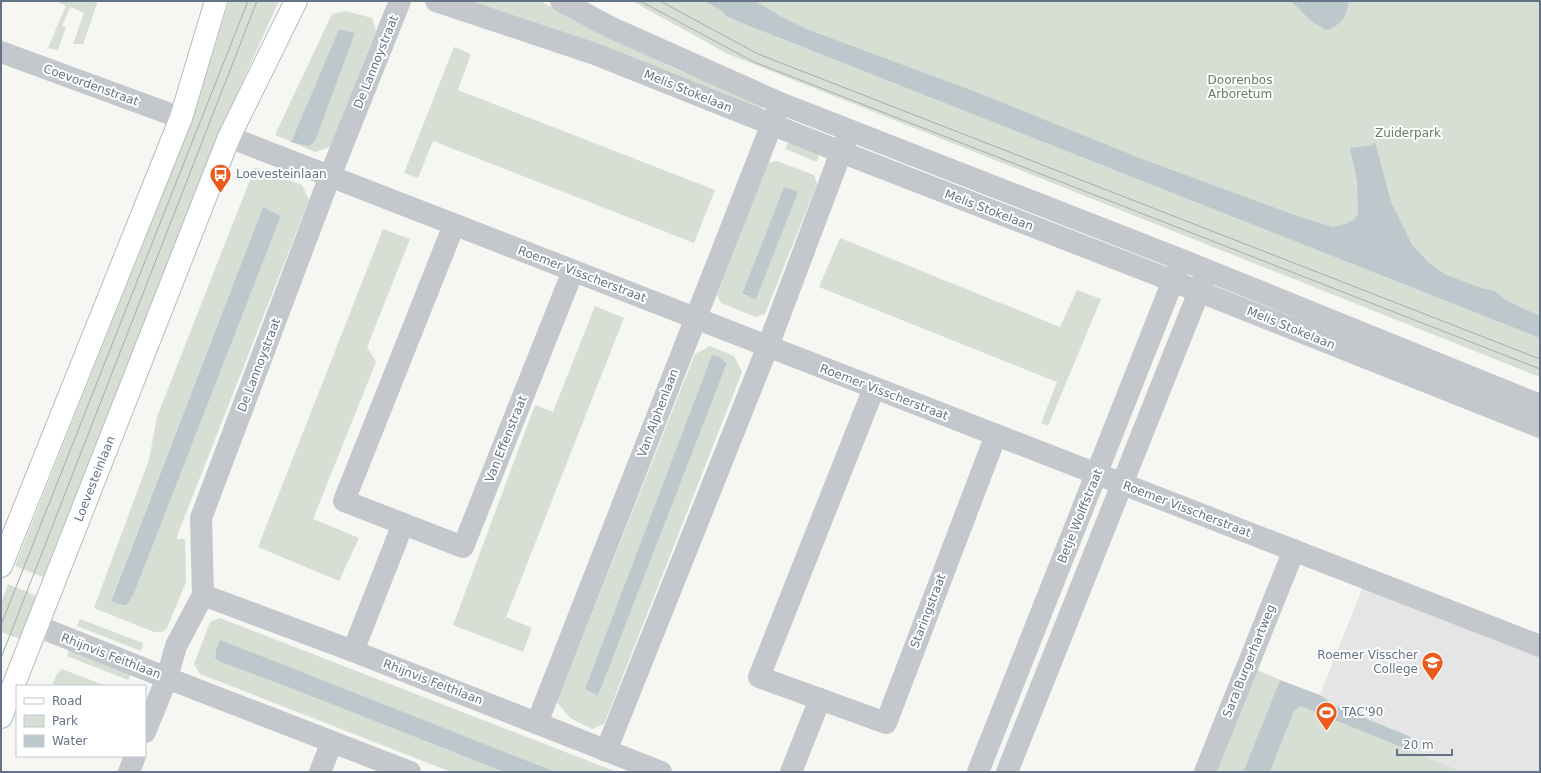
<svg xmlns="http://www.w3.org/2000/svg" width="1541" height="773" font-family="'DejaVu Sans',sans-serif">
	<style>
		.built { fill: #e4e5e4 }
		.green { fill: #d7ded4; fill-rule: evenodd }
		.water { fill: #bdc8cd }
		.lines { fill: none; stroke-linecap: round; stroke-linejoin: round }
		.major-casing { stroke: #b7bbbf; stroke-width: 24 }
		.minor { stroke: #c4c7cb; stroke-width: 22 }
		.major { stroke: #fff; stroke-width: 22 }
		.tram { stroke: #a6abb2; stroke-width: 1 }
		.labels { text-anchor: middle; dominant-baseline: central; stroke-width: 4; stroke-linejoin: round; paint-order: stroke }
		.street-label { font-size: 12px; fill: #647486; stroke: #fff }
		.park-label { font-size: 12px; fill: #667c63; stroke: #fff }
		.poi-label { font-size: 12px; fill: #647486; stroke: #fff; text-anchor: start }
	</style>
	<rect width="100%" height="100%" fill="#f6f6f3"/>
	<!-- built -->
	<polygon class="built" points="1366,579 1540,646 1540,772 1463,772 1406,749 1411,737 1336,706 1320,695"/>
	<!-- green -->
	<g class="green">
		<polygon points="56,1 98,1 83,44 73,44 84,13 70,7 62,26 66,27 58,50 48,48 66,6"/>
		<polygon points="229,1 279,1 218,136 43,577 15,566 190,126"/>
		<polygon points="466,1 540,1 673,68 763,104 760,115"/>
		<polygon points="632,1 704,1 722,11 726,16 744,24 1540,338 1540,377 728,54"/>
		<polygon points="731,1 1540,1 1540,328"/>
		<path d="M346 11 372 18 376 30 330 147 315 152 275 135 332 14ZM339 29 354 33 291 142Z"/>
		<polygon points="454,47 471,54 458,90 715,190 694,243 433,141 418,178 404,173"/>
		<polygon points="790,139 820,152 817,162 785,149"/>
		<path d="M777 161 814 175 817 184 765 314 756 317 721 303 717 295 768 163ZM784 187 797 193 756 298 742 295Z"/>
		<path d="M255 167 302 185 309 200 179 531 177 539H185L186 582 167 628 162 632H154L94 608 149 460 157 417ZM263 207 281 216 135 591 123 606 111 600Z"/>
		<polygon points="383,229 410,239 367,347 376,362 313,519 359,538 339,581 258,547"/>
		<polygon points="840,238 1060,327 1077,290 1101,299 1048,426 1041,423 1057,382 819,287"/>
		<polygon points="595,306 624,318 506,617 532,628 523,652 453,625 535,405 553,412"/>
		<path d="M710 346 734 356 742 372 604 724 592 729 570 718 557 702 695 354ZM712 356 719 357 727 363 598 696 585 689Z"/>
		<polygon points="8,584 37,596 20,639 1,632 1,603"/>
		<polygon points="220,618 617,772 556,772 220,641 218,661 293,689 504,772 451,772 200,674 194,664 210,622"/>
		<polygon points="80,619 143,643 141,651 77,626"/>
		<polygon points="69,650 131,674 128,680 67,656"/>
		<polygon points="62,669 106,686 52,686 57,674"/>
		<polygon points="1255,669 1280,680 1243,772 1215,772"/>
		<polygon points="1300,706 1463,772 1270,772 1294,711"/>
	</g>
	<!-- water -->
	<g class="water">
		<polygon points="704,1 755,1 780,16 809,30 976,92 1142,159 1297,216 1333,227 1345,224 1355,219 1358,213 1357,181 1350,148 1373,145 1375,142 1391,202 1412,245 1428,262 1444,274 1481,288 1495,291 1505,300 1540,316 1540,338 744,24 726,16 722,11"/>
		<path d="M1291 1H1349C1346 17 1342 25 1326 30L1311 21Z"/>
		<polygon points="339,29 355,33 315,141 309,146 291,142"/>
		<polygon points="784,187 798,192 756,299 742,294"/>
		<polygon points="263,207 281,216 135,591 128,604 124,606 111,601"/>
		<polygon points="712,355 719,357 727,363 598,696 585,689"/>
		<polygon points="220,640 556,772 504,772 293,689 218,661 215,657 217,647"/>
		<polygon points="1280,680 1320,695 1336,706 1411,737 1406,749 1300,706 1294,711 1270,772 1243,772"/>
	</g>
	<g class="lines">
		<defs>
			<g id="major">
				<polyline points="1,566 181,118 216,1"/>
				<path id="s1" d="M1 717 229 137 296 1"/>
			</g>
		</defs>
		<!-- major casing -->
		<use href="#major" class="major-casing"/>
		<!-- minor -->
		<g class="minor">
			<polyline points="436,1 595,54 841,152 1150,272 1540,427"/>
			<polyline points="561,1 610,27 780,103 1182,260 1540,405"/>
			<polyline points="1,52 181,118"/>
			<polyline points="229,137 1540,646"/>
			<polyline points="454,225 344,501 463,547 573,271"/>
			<polyline points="874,388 759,677 886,723 996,435"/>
			<polyline points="203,595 353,651 661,772"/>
			<polyline points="37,626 167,678 410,772"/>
			<polyline points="353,651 403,524"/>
			<polyline points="537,723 777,111"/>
			<polyline points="145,732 167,678 176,646 203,595 201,518 330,176 400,1"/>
			<polyline points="606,751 768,346 846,139"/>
			<polyline points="129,772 135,756"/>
			<polyline points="320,772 332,742"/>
			<polyline points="791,772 820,699"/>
			<polyline points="978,772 1178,268"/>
			<polyline points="1007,772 1204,279"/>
			<polyline points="1205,772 1294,550"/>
		</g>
		<!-- major -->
		<use href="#major" class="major"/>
		<!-- tram -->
		<g class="tram">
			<polyline points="640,1 754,62 1540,369"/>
			<polyline points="660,1 758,54 1540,359"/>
			<polyline points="1,625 248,1"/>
			<polyline points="1,658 257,1"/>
		</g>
	</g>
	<!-- icons -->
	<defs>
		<symbol id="bus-pin" viewBox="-11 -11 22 30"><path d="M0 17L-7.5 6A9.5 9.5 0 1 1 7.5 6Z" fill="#ec5b1d" stroke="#fff"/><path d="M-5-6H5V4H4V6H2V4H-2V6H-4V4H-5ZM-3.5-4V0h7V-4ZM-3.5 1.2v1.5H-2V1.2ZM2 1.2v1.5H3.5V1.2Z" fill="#fff"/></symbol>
		<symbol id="school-pin" viewBox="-11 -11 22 30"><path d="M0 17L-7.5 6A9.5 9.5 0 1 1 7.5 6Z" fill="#ec5b1d" stroke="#fff"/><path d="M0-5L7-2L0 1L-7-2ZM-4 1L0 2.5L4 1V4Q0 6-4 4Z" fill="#fff"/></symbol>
		<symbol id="stadium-pin" viewBox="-11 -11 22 30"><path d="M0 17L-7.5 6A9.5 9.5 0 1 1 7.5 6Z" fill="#ec5b1d" stroke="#fff"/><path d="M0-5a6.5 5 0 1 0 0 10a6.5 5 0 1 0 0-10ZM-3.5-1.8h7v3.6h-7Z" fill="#fff"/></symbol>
	</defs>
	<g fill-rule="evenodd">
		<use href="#bus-pin" x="208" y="162" width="25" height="34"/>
		<use href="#school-pin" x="1420" y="650" width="25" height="34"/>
		<use href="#stadium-pin" x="1314" y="700" width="25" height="34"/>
	</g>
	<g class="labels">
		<!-- street labels -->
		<g class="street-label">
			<text transform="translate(376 62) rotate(-68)">De Lannoystraat</text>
			<text transform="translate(91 85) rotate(20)">Coevordenstraat</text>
			<text transform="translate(688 91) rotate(22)">Melis Stokelaan</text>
			<text transform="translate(989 210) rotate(21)">Melis Stokelaan</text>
			<text transform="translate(582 274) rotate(21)">Roemer Visscherstraat</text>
			<text transform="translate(1291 328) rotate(22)">Melis Stokelaan</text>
			<text transform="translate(259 365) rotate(-69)">De Lannoystraat</text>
			<text transform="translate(884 392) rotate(21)">Roemer Visscherstraat</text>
			<text transform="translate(658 413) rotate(-69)">Van Alphenlaan</text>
			<text transform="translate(506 439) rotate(-68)">Van Effenstraat</text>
			<text stroke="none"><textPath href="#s1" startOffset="256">Loevesteinlaan</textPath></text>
			<text transform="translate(1187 509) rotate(21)">Roemer Visscherstraat</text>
			<text transform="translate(1080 516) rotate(-68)">Betje Wolffstraat</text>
			<text transform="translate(928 611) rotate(-69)">Staringstraat</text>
			<text transform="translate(111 656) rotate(21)">Rhijnvis Feithlaan</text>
			<text transform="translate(1249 661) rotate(-68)">Sara Burgerhartweg</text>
			<text transform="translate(433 682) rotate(21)">Rhijnvis Feithlaan</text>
		</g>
		<!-- park labels -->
		<g class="park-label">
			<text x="1240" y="80">Doorenbos<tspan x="1240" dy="14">Arboretum</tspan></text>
			<text x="1408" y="133">Zuiderpark</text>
		</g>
		<!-- poi labels -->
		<g class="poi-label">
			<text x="236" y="174">Loevesteinlaan</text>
			<text x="1418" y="655" text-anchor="end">Roemer Visscher<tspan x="1418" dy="14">College</tspan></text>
			<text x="1342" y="712">TAC'90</text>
		</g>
	</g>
	<!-- border -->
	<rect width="1541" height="773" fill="none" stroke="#647486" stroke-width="4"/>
	<!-- legend -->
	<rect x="16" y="685" width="130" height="72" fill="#ffffff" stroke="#c1c7cf"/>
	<rect x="24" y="698" width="20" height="6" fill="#ffffff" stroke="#c1c7cf"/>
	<text x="52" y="705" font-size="12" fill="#647486">Road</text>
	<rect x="24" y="715" width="20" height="12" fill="#d7ded4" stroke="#c1c7cf"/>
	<text x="52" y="725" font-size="12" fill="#647486">Park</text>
	<rect x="24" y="735" width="20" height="12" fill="#bdc8cd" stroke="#c1c7cf"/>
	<text x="52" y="745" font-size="12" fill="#647486">Water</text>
	<!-- scale -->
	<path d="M1397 749v6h55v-6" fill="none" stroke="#647486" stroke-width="2"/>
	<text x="1403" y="749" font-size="12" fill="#647486" stroke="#ffffff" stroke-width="3" paint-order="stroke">20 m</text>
</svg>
